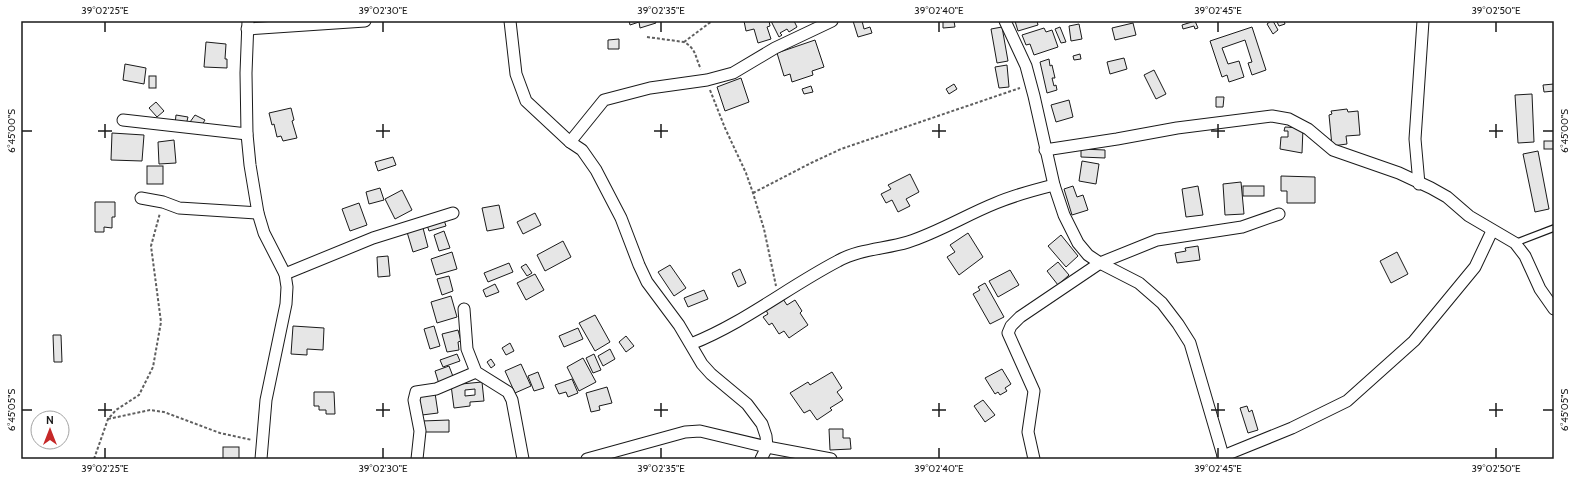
<svg xmlns="http://www.w3.org/2000/svg" width="1575" height="480" font-family="Cabin,sans-serif">
	<style>
		.building { fill: #e6e6e6; stroke: #1a1a1a; fill-rule: evenodd }
		.lines { fill: none; stroke-linecap: round; stroke-linejoin: round }
		.lane-casing { stroke: #1a1a1a; stroke-width: 8 }
		.street-casing { stroke: #1a1a1a; stroke-width: 13 }
		.path { stroke: #5f5f5f; stroke-width: 2; stroke-dasharray: 3 2; stroke-linecap: butt }
		.lane { stroke: #fff; stroke-width: 5.5 }
		.street { stroke: #fff; stroke-width: 11 }
		.ticks { fill: none; stroke: #1a1a1a; stroke-width: 1.5 }
		.neatline { fill: none; stroke: #1a1a1a; stroke-width: 1.5 }
		.ticks-label { font-size: 10px; text-anchor: middle; fill: #1a1a1a }
	</style>
	<rect width="100%" height="100%" fill="#fff"/>
	<!-- building -->
	<g class="building">
		<polygon points="629,21 655,21 656,23 640,28 639,22 630,25"/>
		<polygon points="744,21 769,21 770,26 767,27 771,39 758,43 754,29 746,31"/>
		<polygon points="771,21 794,21 797,27 789,32 787,29 780,33 782,35 779,37"/>
		<polygon points="853,21 862,21 864,29 870,27 872,33 858,37"/>
		<polygon points="943,21 954,21 955,27 943,28"/>
		<polygon points="1015,21 1037,21 1038,25 1018,31"/>
		<polygon points="1195,21 1198,28 1195,29 1194,26 1183,29 1182,25"/>
		<polygon points="1271,21 1273,21 1278,30 1273,34 1267,24"/>
		<polygon points="1279,21 1284,21 1285,24 1279,26 1277,22"/>
		<polygon points="1133,23 1136,35 1115,40 1112,28"/>
		<polygon points="1079,24 1082,39 1071,41 1069,26"/>
		<polygon points="1002,27 1008,61 997,63 991,29"/>
		<polygon points="1060,27 1066,42 1061,43 1055,29"/>
		<polygon points="1252,27 1266,70 1252,75 1248,63 1252,62 1245,40 1222,48 1228,64 1239,61 1244,77 1229,82 1227,75 1222,77 1210,41"/>
		<polygon points="1044,28 1046,32 1052,30 1058,47 1034,55 1030,44 1026,45 1022,35"/>
		<polygon points="619,39 619,49 608,49 608,40"/>
		<polygon points="815,40 824,67 812,71 813,75 792,82 790,74 784,76 777,53"/>
		<polygon points="206,42 226,44 225,59 227,59 227,68 204,67"/>
		<polygon points="1080,54 1081,59 1074,60 1073,56"/>
		<polygon points="1124,58 1127,69 1110,74 1107,62"/>
		<polygon points="1049,59 1050,66 1052,65 1055,78 1052,78 1054,86 1056,85 1057,90 1047,93 1040,62"/>
		<polygon points="125,64 146,68 144,84 123,80"/>
		<polygon points="1007,65 1009,87 999,88 995,67"/>
		<polygon points="1154,70 1166,94 1156,99 1144,75"/>
		<rect x="149" y="76" width="7" height="12"/>
		<polygon points="741,78 749,102 725,111 717,87"/>
		<polygon points="954,84 957,89 949,94 946,89"/>
		<polygon points="1554,84 1554,91 1544,92 1543,85"/>
		<polygon points="811,86 813,92 804,94 802,89"/>
		<polygon points="1532,94 1534,142 1518,143 1515,95"/>
		<polygon points="1216,97 1224,97 1223,107 1216,107"/>
		<polygon points="1069,100 1073,117 1056,122 1051,105"/>
		<polygon points="156,102 164,111 157,117 149,108"/>
		<polygon points="291,108 294,120 292,121 297,138 283,141 281,136 277,137 274,124 272,125 269,113"/>
		<polygon points="1347,109 1348,112 1358,111 1360,135 1346,136 1347,144 1332,146 1329,115 1332,114 1331,111"/>
		<polygon points="176,115 188,117 186,125 175,124"/>
		<polygon points="195,115 205,120 200,128 190,122"/>
		<polygon points="1285,127 1303,128 1302,153 1280,149 1281,137 1288,137 1288,131 1284,131"/>
		<polygon points="112,133 144,135 142,161 111,160"/>
		<polygon points="174,140 176,163 159,164 158,142"/>
		<rect x="1544" y="141" width="10" height="8"/>
		<polygon points="1081,149 1105,150 1105,158 1081,157"/>
		<polygon points="1538,151 1549,209 1535,212 1523,154"/>
		<polygon points="393,157 396,165 378,171 375,162"/>
		<polygon points="1082,161 1099,164 1096,184 1079,181"/>
		<rect x="147" y="166" width="16" height="18"/>
		<polygon points="910,174 919,192 906,199 910,206 898,212 892,200 886,203 881,194 891,189 888,185"/>
		<polygon points="1281,176 1315,177 1315,203 1287,203 1287,191 1281,191"/>
		<polygon points="1241,182 1244,214 1225,215 1223,184"/>
		<polygon points="1073,186 1077,197 1083,195 1088,210 1072,215 1064,189"/>
		<polygon points="1198,186 1203,215 1186,217 1182,189"/>
		<rect x="1243" y="186" width="21" height="10"/>
		<polygon points="380,188 384,200 369,204 366,192"/>
		<polygon points="402,190 412,210 395,219 385,199"/>
		<polygon points="95,202 115,202 115,217 112,217 112,228 104,227 104,232 95,232"/>
		<polygon points="359,203 367,225 350,231 342,209"/>
		<polygon points="499,205 504,228 487,231 482,208"/>
		<polygon points="535,213 541,225 523,234 517,222"/>
		<polygon points="444,220 446,226 429,231 427,225"/>
		<polygon points="423,228 428,247 413,252 407,232"/>
		<polygon points="444,231 450,248 439,251 434,235"/>
		<polygon points="968,233 983,257 959,275 947,257 955,252 950,245"/>
		<polygon points="1061,235 1078,256 1066,267 1048,246"/>
		<polygon points="563,241 571,257 545,271 537,255"/>
		<polygon points="1198,246 1200,260 1177,263 1175,253 1186,251 1185,248"/>
		<polygon points="452,252 457,269 436,275 431,259"/>
		<polygon points="1397,252 1408,274 1391,283 1380,261"/>
		<polygon points="388,256 390,276 378,277 377,257"/>
		<polygon points="1058,262 1069,275 1058,285 1047,271"/>
		<polygon points="509,263 513,272 488,282 484,273"/>
		<polygon points="526,264 532,273 527,276 521,267"/>
		<polygon points="670,265 686,288 674,296 658,272"/>
		<polygon points="740,269 746,283 738,287 732,273"/>
		<polygon points="1010,270 1019,285 998,297 989,281"/>
		<polygon points="535,274 544,290 526,300 517,283"/>
		<polygon points="449,276 453,291 442,295 437,279"/>
		<polygon points="985,283 1004,317 990,324 973,294 980,290 978,287"/>
		<polygon points="495,284 499,292 486,297 483,290"/>
		<polygon points="704,290 708,299 688,307 684,298"/>
		<polygon points="451,296 457,317 437,323 431,302"/>
		<polygon points="783,299 787,305 795,300 802,311 800,313 808,325 789,338 784,331 779,334 772,323 769,325 763,317 768,314 766,310"/>
		<polygon points="595,315 610,342 595,351 579,323"/>
		<polygon points="293,326 324,328 323,350 307,349 307,355 291,354"/>
		<polygon points="434,326 440,346 430,349 424,329"/>
		<polygon points="578,328 583,339 564,347 559,336"/>
		<polygon points="458,330 461,341 458,342 459,350 447,352 442,334"/>
		<polygon points="53,335 61,335 62,362 54,362"/>
		<polygon points="626,336 634,346 626,352 619,342"/>
		<polygon points="510,343 514,351 506,355 502,348"/>
		<polygon points="610,349 615,359 603,366 598,356"/>
		<polygon points="457,354 460,361 443,367 440,360"/>
		<polygon points="594,354 601,370 593,373 586,358"/>
		<polygon points="583,358 596,382 579,391 567,367"/>
		<polygon points="491,359 495,365 491,368 487,362"/>
		<polygon points="521,364 531,386 515,393 505,371"/>
		<polygon points="449,366 454,379 439,384 435,371"/>
		<polygon points="1002,369 1011,384 1005,388 1007,391 1000,395 998,392 995,394 985,378"/>
		<polygon points="538,372 544,388 534,391 528,376"/>
		<polygon points="832,372 842,388 837,392 843,400 830,408 832,410 817,420 810,410 804,413 790,393 808,382 810,385"/>
		<polygon points="572,379 578,393 568,397 566,392 559,394 555,385"/>
		<path d="M482 382 484 401 470 402V406L454 408 451 385ZM475 389V395L465 396V390Z"/>
		<polygon points="607,387 612,403 599,406 600,410 591,412 586,393"/>
		<polygon points="314,392 334,392 335,414 326,414 326,410 319,410 319,406 314,406"/>
		<polygon points="435,393 438,413 422,415 419,395"/>
		<polygon points="983,400 995,415 985,422 974,406"/>
		<polygon points="1247,406 1249,412 1252,410 1258,430 1248,433 1240,408"/>
		<polygon points="449,420 449,432 423,432 422,421"/>
		<polygon points="829,429 843,429 843,438 850,438 851,449 830,450"/>
		<rect x="223" y="447" width="16" height="12"/>
	</g>
	<g class="lines">
		<defs>
			<polyline id="lane" points="1515,243 1554,228"/>
			<g id="street">
				<polyline points="248,21 246,73 247,134 250,165 258,213 264,233 285,274 287,287 286,304 266,400 261,459"/>
				<polyline points="510,21 516,74 526,101 570,142 582,150 596,170 621,218 639,265 647,282 679,325 702,364 711,374 747,404 762,424 766,436 767,447 761,459"/>
				<polyline points="1005,21 1026,66 1034,96 1054,185 1064,215 1078,243 1088,255 1100,263 1139,283 1162,303 1178,324 1190,343 1224,459"/>
				<polyline points="247,29 365,21"/>
				<polyline points="123,120 247,134"/>
				<polyline points="570,142 604,100 650,88 707,80 733,73 775,48 832,21"/>
				<polyline points="1045,150 1117,139 1177,128 1272,116 1289,119 1308,129 1333,150 1399,173 1431,188 1447,197 1469,216 1515,243 1525,256 1540,289 1554,309"/>
				<polyline points="1419,184 1415,139 1423,21"/>
				<polyline points="141,198 163,202 179,208 258,213"/>
				<polyline points="285,274 373,238 453,213"/>
				<polyline points="464,309 467,349 476,372 508,392 512,400 523,459"/>
				<path d="M691 344C744 323 788 287 838 261 859 249 885 249 908 242 939 232 966 215 996 203 1015 195 1034 190 1054 185"/>
				<polyline points="1223,456 1292,428 1347,401 1414,341 1475,267 1492,231"/>
				<polyline points="417,459 420,431 414,400 416,392 436,389 476,372"/>
				<polyline points="587,459 685,432 700,431 767,447 831,459"/>
				<polyline points="1034,459 1028,432 1034,391 1008,333 1011,326 1020,317 1100,263 1157,240 1242,227 1279,214"/>
			</g>
		</defs>
		<!-- lane casing -->
		<use href="#lane" class="lane-casing"/>
		<!-- street casing -->
		<use href="#street" class="street-casing"/>
		<!-- path -->
		<g class="path">
			<path d="M647 37 684 42C697 49 695 58 701 69"/>
			<polyline points="684,42 712,21"/>
			<polyline points="710,90 725,128 746,173 753,193 764,229 776,286"/>
			<polyline points="753,193 811,163 841,149 1020,88"/>
			<polyline points="108,419 150,410 164,412 220,433 252,440"/>
			<polyline points="94,459 108,419 116,410 139,395 153,367 161,322 151,246 160,213"/>
		</g>
		<!-- lane -->
		<use href="#lane" class="lane"/>
		<!-- street -->
		<use href="#street" class="street"/>
	</g>
	<!-- ticks -->
	<path class="ticks" d="M105 22V32M383 22V32M661 22V32M939 22V32M1218 22V32M1496 22V32M105 124V138M383 124V138M661 124V138M939 124V138M1218 124V138M1496 124V138M22 131H32M98 131H112M376 131H390M654 131H668M932 131H946M1211 131H1225M1489 131H1503M1543 131H1553M105 403V417M383 403V417M661 403V417M939 403V417M1218 403V417M1496 403V417M22 410H32M98 410H112M376 410H390M654 410H668M932 410H946M1211 410H1225M1489 410H1503M1543 410H1553M105 448V458M383 448V458M661 448V458M939 448V458M1218 448V458M1496 448V458"/>
	<!-- border -->
	<rect width="1575" height="480" fill="none" stroke="#ffffff" stroke-width="44"/>
	<!-- north arrow -->
	<g transform="translate(50 430)"><circle r="19" fill="#ffffff" stroke="#a3a3a3"/>
	<path d="M0-3L7 15L0 10L-7 15Z" fill="#c62828"/>
	<text y="-6" font-size="11" font-weight="bold" text-anchor="middle" fill="#1a1a1a">N</text>
	</g>
	<rect x="22" y="22" width="1531" height="436" class="neatline"/>
	<g class="ticks-label">
		<text x="105" y="14">39°02'25"E</text>
		<text x="383" y="14">39°02'30"E</text>
		<text x="661" y="14">39°02'35"E</text>
		<text x="939" y="14">39°02'40"E</text>
		<text x="1218" y="14">39°02'45"E</text>
		<text x="1496" y="14">39°02'50"E</text>
		<text transform="translate(11 131) rotate(-90)" y="4">6°45'00"S</text>
		<text transform="translate(1564 131) rotate(-90)" y="4">6°45'00"S</text>
		<text transform="translate(11 410) rotate(-90)" y="4">6°45'05"S</text>
		<text transform="translate(1564 410) rotate(-90)" y="4">6°45'05"S</text>
		<text x="105" y="472">39°02'25"E</text>
		<text x="383" y="472">39°02'30"E</text>
		<text x="661" y="472">39°02'35"E</text>
		<text x="939" y="472">39°02'40"E</text>
		<text x="1218" y="472">39°02'45"E</text>
		<text x="1496" y="472">39°02'50"E</text>
	</g>
</svg>
